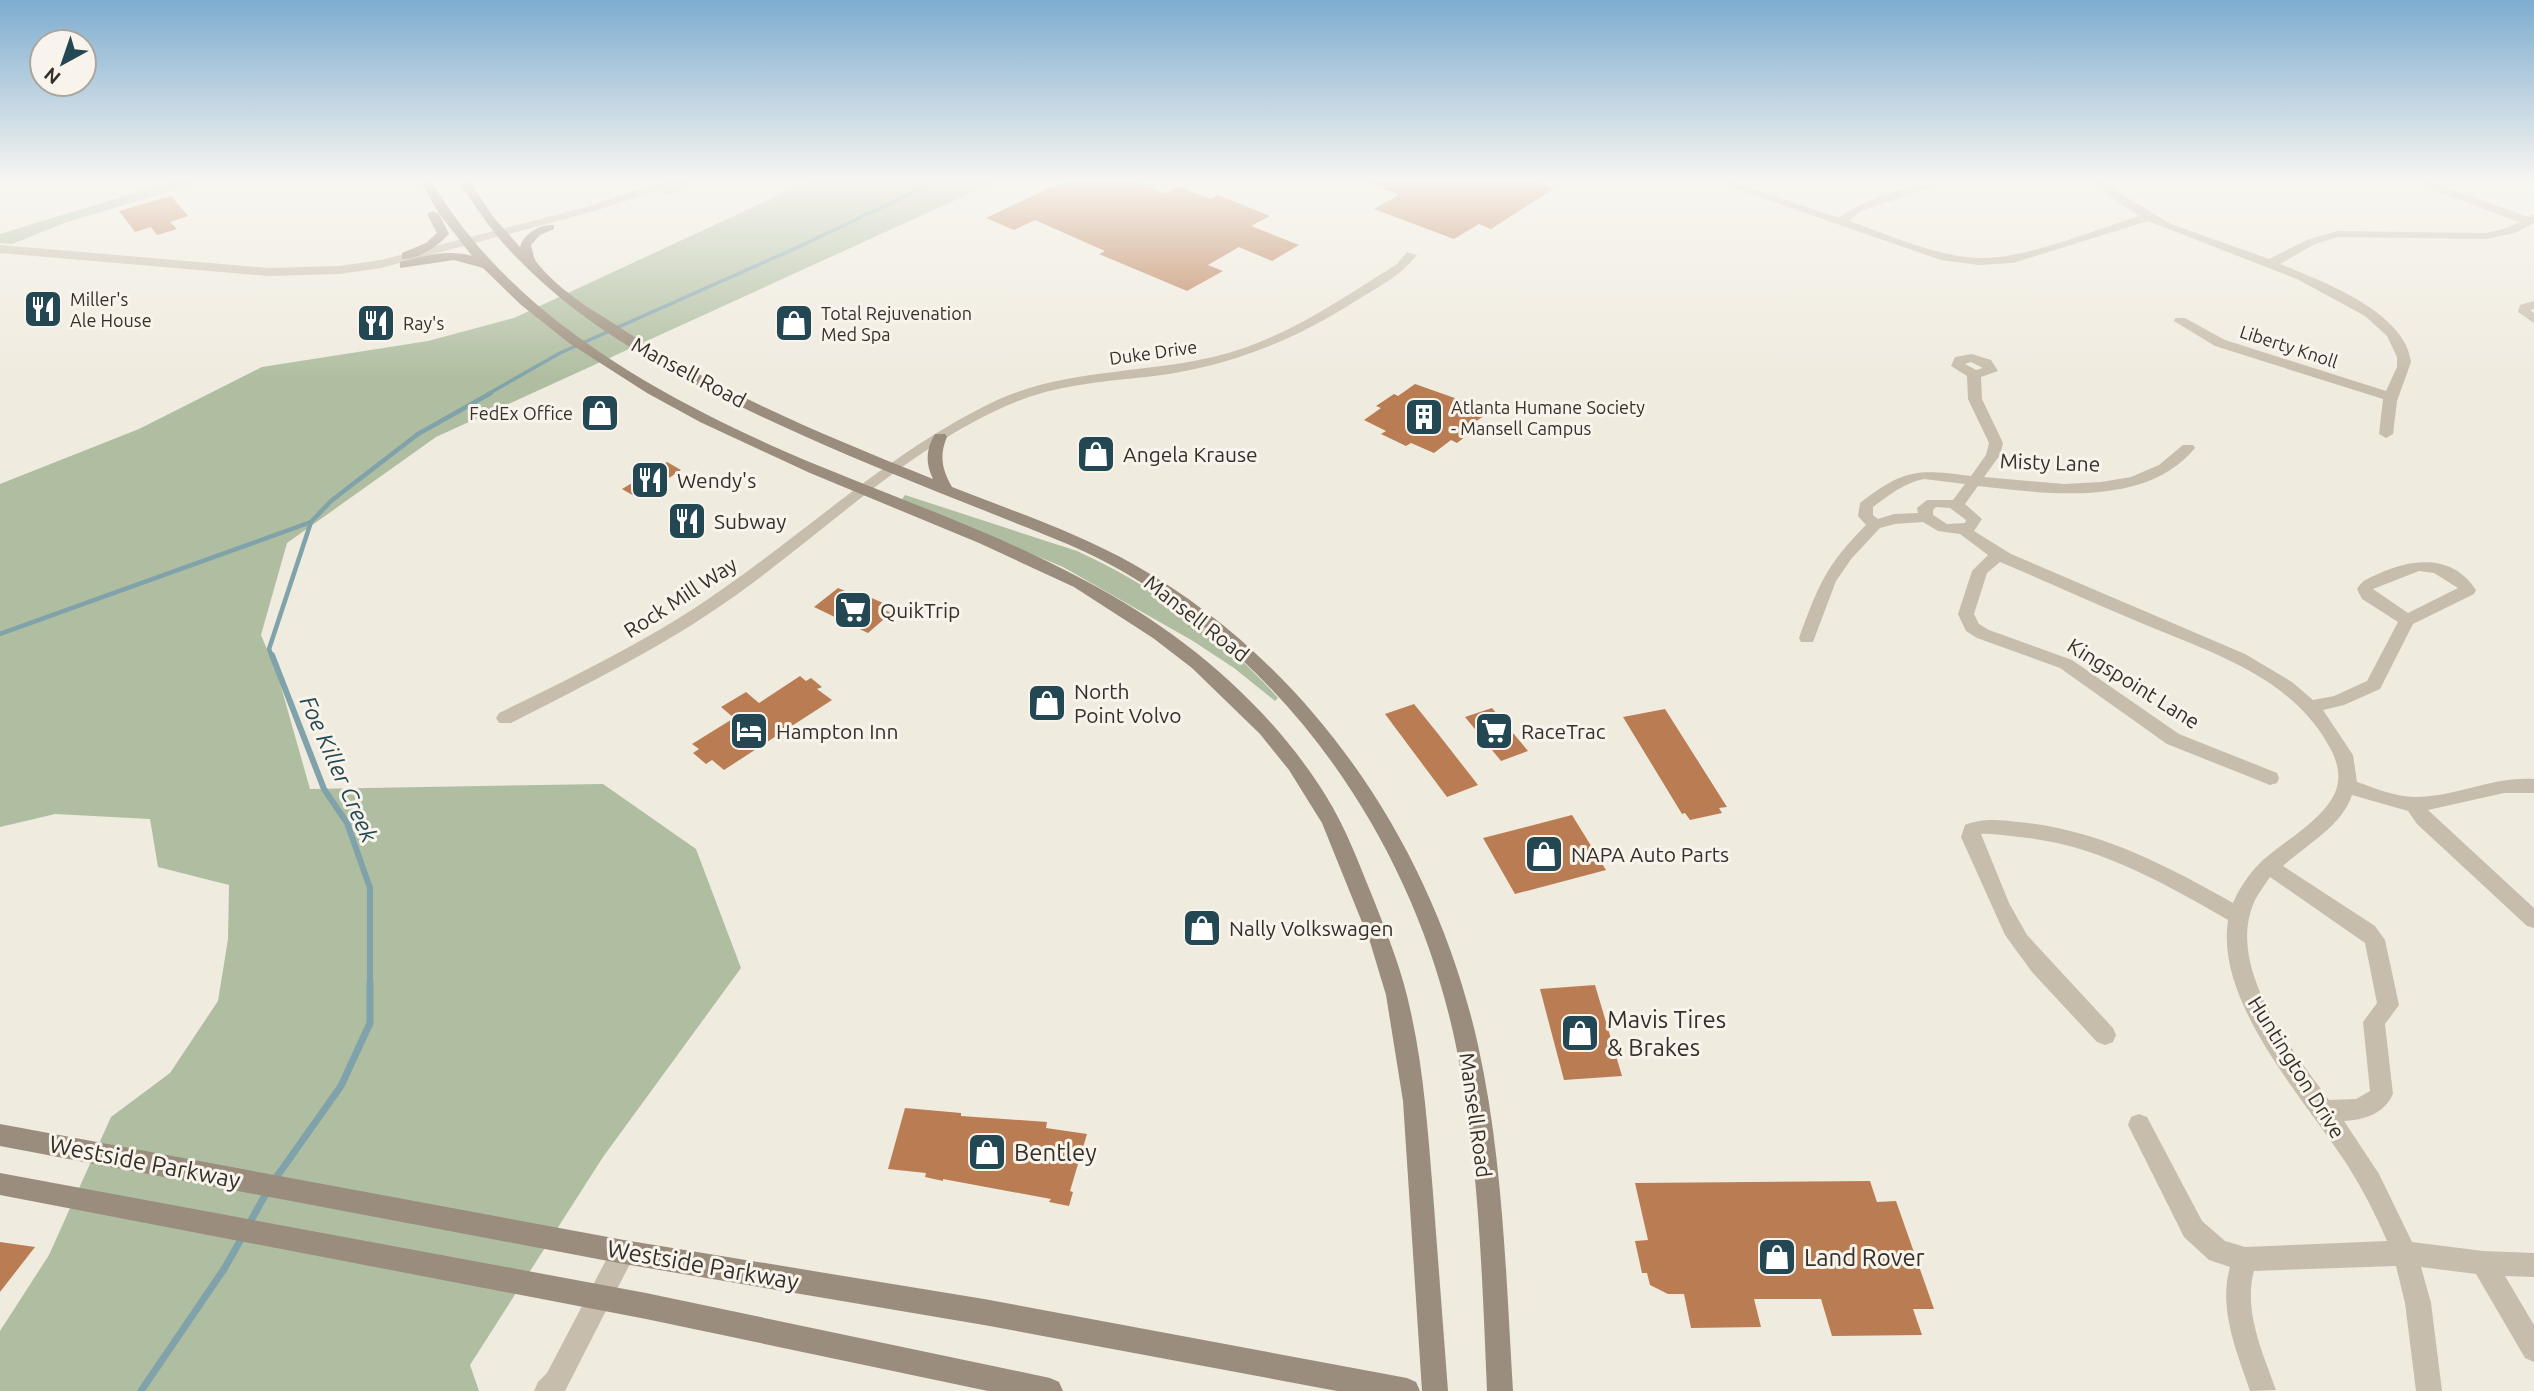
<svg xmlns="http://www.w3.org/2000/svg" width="2534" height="1391" font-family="Ubuntu,sans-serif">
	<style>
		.green { fill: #afbea0 }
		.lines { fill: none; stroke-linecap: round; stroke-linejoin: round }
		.stream-far3 { stroke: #80a2ab; stroke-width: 3.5 }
		.stream-far2 { stroke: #80a2ab; stroke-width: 4.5 }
		.stream-far1 { stroke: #80a2ab; stroke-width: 6 }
		.stream { stroke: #80a2ab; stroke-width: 7 }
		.building { fill: #ba7d53 }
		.street { fill: #c7bdac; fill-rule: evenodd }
		.secondary { fill: #9b8d7d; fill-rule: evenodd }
		.labels { text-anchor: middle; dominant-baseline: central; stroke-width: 6; stroke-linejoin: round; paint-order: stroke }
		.far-poi-label { font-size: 18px; fill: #36302a; stroke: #f8f4eb; text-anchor: start }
		.far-street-label { font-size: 18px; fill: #36302a; stroke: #f8f4eb }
		.street-label { font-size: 21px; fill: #36302a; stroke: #f8f4eb }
		.poi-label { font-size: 21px; fill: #36302a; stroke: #f8f4eb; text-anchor: start }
		.water-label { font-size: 23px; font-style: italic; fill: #234854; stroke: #f8f4eb }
		.near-poi-label { font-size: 24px; fill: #36302a; stroke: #f8f4eb; text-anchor: start }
		.near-street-label { font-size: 24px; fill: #36302a; stroke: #f8f4eb }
	</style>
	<rect width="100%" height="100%" fill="#f0ebdf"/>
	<!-- green -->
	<g class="green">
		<polygon points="171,182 202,182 67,222 12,244 0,243 0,234"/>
		<polygon points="807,182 995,182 436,437 287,543 261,635 278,676 310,789 603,784 696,849 741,968 603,1157 470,1365 479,1391 0,1391 0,1331 49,1255 111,1117 170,1073 218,1001 228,939 229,885 158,867 150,819 55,814 0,827 0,484 139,429 262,367 428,341 514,318"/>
		<path d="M905 495 1077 551C1153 586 1223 635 1278 698L1275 701 1234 668 1193 641 1063 567 904 501 902 499Z"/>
	</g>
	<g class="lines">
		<!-- stream-far3 -->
		<polyline class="stream-far3" points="488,394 560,353 796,248 935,182"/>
		<!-- stream-far2 -->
		<g class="stream-far2">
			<polyline points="0,634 311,522"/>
			<polyline points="272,657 269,649 311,522 331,501 418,434 491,393"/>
		</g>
		<!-- stream-far1 -->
		<polyline class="stream-far1" points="272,655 324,789 347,823 370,888 370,984"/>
		<!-- stream -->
		<g class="stream">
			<polyline points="273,1182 341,1086 370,1023 370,983"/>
			<polyline points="249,1224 268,1190"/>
			<polyline points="141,1391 224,1269 243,1236"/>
		</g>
	</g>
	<!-- building -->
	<g class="building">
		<polygon points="1062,182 1139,182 1165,193 1178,186 1211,199 1218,195 1270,216 1251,226 1299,245 1272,261 1239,247 1208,265 1223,271 1187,291 1099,254 1105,251 1035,220 1014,230 986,218"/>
		<polygon points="1368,182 1538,182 1555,188 1491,229 1479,224 1454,239 1374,209 1399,195"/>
		<polygon points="171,196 188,216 170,222 177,229 157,235 151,227 135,232 119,211"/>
		<polygon points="1415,384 1466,402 1462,405 1485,415 1468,427 1474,430 1457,443 1451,440 1434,453 1411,443 1406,446 1381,434 1386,431 1364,420 1381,408 1376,406 1394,394 1398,396"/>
		<polygon points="667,462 681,470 645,494 636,497 622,489"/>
		<polygon points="838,588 852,594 856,591 883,603 878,607 891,613 868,633 814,607"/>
		<polygon points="800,676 806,681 811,678 822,687 817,689 832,700 724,770 712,760 706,764 693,753 699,749 692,744 734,718 721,707 746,692 759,703"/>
		<polygon points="1414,704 1439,735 1478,785 1447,797 1385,714"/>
		<polygon points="1492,708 1528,751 1501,761 1465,717"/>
		<polygon points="1665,709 1727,807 1719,808 1722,813 1690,820 1685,813 1682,814 1623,717"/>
		<polygon points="1572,815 1606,870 1515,894 1483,838"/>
		<polygon points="1595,985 1622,1076 1564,1080 1540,989"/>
		<polygon points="905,1108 961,1113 961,1116 1047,1122 1046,1128 1087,1134 1070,1191 1073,1192 1069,1206 1049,1202 1051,1199 943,1179 943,1181 925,1177 926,1173 888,1169"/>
		<polygon points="1870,1181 1877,1202 1896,1201 1934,1309 1913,1309 1922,1335 1832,1336 1821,1299 1754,1299 1761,1327 1691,1328 1684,1294 1668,1294 1650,1285 1647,1273 1642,1273 1635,1241 1648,1240 1635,1183"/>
		<polygon points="0,1242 35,1247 0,1292"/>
	</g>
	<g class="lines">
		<!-- street -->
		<g class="street">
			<polygon points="661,182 697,182 669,195 659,193 676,185 591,212 381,268 339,274 269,276 0,253 0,245 269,268 339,266 381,260 583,208"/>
			<path d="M1716 182H1733L1839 218C1863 199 1916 182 1946 182L1861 211 1849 221C1890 235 1934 256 1978 258 2022 260 2095 230 2139 216L2089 182H2102L2171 224 2269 259 2307 240 2337 231 2486 233 2507 228 2519 222 2423 186V182H2432L2528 217 2534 215V223L2515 233 2486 239 2338 237 2315 244 2280 264C2320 280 2406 312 2411 362L2397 401 2393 434 2386 438 2379 434 2383 399 2215 346 2174 321 2175 318H2185L2225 340 2386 391 2397 367V357L2387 336 2365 316 2297 279 2148 221 2013 263 1979 265 1941 260Z"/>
			<path d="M1407 252 1417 255C1401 276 1376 288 1354 302 1296 339 1237 363 1169 374 1119 381 1066 382 1018 401 913 443 824 533 732 598 663 647 587 684 511 723H499L496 718 499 713C575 676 652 639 721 590 811 528 892 451 991 403 1060 369 1140 374 1213 357 1282 341 1338 301 1397 264Z"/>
			<polygon points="2534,301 2534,309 2530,310 2534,313 2534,323 2518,312 2520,305"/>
			<path d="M1972 354 1991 360 1998 371 1981 377 1982 399 2003 443 2000 455 1984 477 2064 484 2101 482 2131 477 2159 465 2183 445H2193L2195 448C2146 508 2047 494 1978 486L1965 504 1982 519 1974 531 2011 554 2245 654 2292 682 2313 700 2334 696 2367 681 2398 622 2362 599 2357 589C2362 580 2369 578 2378 574 2412 558 2453 554 2476 590L2474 594 2413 624 2380 689 2344 705 2323 710 2353 755 2357 782C2375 788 2395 797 2415 797 2456 797 2493 776 2534 779V793H2504L2428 810 2534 908V928L2527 926 2417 824 2408 811 2352 795C2342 826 2306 845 2283 866L2375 926 2385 940 2399 1005 2385 1024 2393 1094C2384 1114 2364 1120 2344 1121L2379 1174 2412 1242 2483 1251 2534 1253V1277L2505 1276 2534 1325V1362L2525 1358 2476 1274 2421 1267 2431 1303 2442 1391H2416L2405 1303 2396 1266 2254 1271C2243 1311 2263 1353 2276 1390L2250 1391C2237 1352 2218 1309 2230 1267L2209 1260 2184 1237 2128 1125 2131 1117 2139 1114 2147 1117 2202 1221 2225 1241 2245 1247 2387 1241C2376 1215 2363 1190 2348 1166 2305 1099 2215 1004 2228 920 2162 882 2096 844 2019 837 2006 836 1993 833 1981 834L2009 903 2027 935 2113 1028 2116 1035 2113 1042 2105 1045 2097 1042 2032 972 2005 935 1961 837 1965 825C1984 818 1999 820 2018 822 2097 829 2166 865 2233 903 2239 889 2248 875 2259 864 2282 841 2335 815 2338 781 2340 767 2333 752 2326 741 2285 671 2197 648 2127 617 2084 599 2043 580 2000 562L1987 573 1974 614 1979 624 1989 630 2072 660 2179 734 2277 773 2279 778 2277 783 2270 785 2167 744 2060 668 1977 638 1966 631 1958 614 1972 571 1988 555 1960 534 1938 531 1923 522 1895 524 1880 528 1852 558 1836 581 1813 642H1801L1799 638C1818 586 1826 565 1866 525L1858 516 1860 503C1904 469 1917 469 1971 476L1986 455 1989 443 1968 399 1967 376 1951 366 1955 357ZM1971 362 1983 368 1976 370 1965 364ZM1924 479 1965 484 1953 500H1927L1917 508 1918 513 1894 514 1878 519 1873 515V507C1889 495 1904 483 1924 479ZM1936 507 1950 508 1966 520 1965 523 1947 524 1933 515V510ZM2419 571 2434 573 2458 588 2408 613 2373 589ZM2270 877 2365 943 2377 1003 2363 1022 2370 1091 2356 1099 2329 1100C2292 1049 2224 967 2255 900 2259 892 2265 885 2270 877Z"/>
			<polygon points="624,1240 633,1243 636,1252 565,1391 534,1391 538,1382 547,1373 615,1243"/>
		</g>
		<!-- secondary -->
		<g class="secondary">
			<path d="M421 182H432C500 297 617 372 736 429 850 484 973 520 1084 580 1180 630 1269 704 1326 796 1346 828 1359 864 1373 898 1388 936 1403 973 1411 1013 1424 1072 1428 1133 1433 1193 1438 1259 1443 1325 1448 1391H1422L1403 1101 1386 995 1370 942 1322 823 1289 770 1260 734 1192 668 1153 638 1074 587 979 543 810 473 700 422 647 393 569 343 520 304 483 268 454 260 400 268V262C424 256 448 249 472 256L438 212Z"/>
			<path d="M459 182H470L494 218 520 247C523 234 540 224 554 225V229L540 235 531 245C533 251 533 259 538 264 557 288 587 307 613 323 712 389 823 435 933 479 925 463 926 449 935 434H945L947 437C939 455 942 470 952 487 1013 511 1076 532 1133 564 1311 664 1434 847 1478 1045 1503 1158 1506 1276 1513 1391H1487C1482 1276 1479 1159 1456 1046 1416 850 1296 671 1122 571 1084 549 1043 534 1003 518 936 491 868 465 802 435 702 390 594 338 517 258 494 235 477 209 459 182Z"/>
			<path d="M433 211 439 214 449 234C438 246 418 260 402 259V253L426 243 437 233 427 214Z"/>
			<polygon points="0,1124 624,1240 984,1299 1407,1378 1416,1382 1420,1391 1337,1391 984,1325 624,1264 0,1146"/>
			<polygon points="0,1173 646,1293 1050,1378 1059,1382 1063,1391 988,1391 646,1319 0,1195"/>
		</g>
	</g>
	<!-- sky -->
	<linearGradient id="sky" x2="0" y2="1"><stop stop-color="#7eadd0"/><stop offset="0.48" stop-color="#f8f6f1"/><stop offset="1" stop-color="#f8f6f1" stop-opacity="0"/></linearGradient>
	<rect width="2534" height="377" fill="url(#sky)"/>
	<!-- icons -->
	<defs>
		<symbol id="restaurant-square" viewBox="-11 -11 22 22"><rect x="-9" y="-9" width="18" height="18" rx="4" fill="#234854" stroke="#f8f4eb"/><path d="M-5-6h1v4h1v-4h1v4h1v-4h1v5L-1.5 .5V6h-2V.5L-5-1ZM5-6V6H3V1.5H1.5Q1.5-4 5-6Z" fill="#fff"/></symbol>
		<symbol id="shop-square" viewBox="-11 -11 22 22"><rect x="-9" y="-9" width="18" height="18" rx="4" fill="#234854" stroke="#f8f4eb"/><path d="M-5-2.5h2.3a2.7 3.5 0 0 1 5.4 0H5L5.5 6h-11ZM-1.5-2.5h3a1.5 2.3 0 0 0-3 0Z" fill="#fff"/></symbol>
		<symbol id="building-square" viewBox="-11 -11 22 22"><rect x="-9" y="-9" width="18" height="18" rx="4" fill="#234854" stroke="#f8f4eb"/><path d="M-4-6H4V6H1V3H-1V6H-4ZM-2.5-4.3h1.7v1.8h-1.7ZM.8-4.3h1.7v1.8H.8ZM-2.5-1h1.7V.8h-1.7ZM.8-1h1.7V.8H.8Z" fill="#fff"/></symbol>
		<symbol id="supermarket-square" viewBox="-11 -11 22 22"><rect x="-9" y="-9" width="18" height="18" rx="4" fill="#234854" stroke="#f8f4eb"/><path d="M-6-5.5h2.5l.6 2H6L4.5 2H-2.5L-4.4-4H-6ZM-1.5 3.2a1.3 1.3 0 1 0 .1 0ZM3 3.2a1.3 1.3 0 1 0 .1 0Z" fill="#fff"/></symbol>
		<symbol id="hotel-square" viewBox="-11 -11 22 22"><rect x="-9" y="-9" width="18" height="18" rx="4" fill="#234854" stroke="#f8f4eb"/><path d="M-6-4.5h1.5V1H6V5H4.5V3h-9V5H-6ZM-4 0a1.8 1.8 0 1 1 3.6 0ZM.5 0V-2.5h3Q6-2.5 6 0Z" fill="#fff"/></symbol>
	</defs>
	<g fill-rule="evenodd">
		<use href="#restaurant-square" x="21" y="287" width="44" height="44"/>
		<use href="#restaurant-square" x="354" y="301" width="44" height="44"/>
		<use href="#shop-square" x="772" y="301" width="44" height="44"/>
		<use href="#shop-square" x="578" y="391" width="44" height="44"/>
		<use href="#building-square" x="1402" y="395" width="44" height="44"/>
		<use href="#shop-square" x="1074" y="432" width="44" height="44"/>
		<use href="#restaurant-square" x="628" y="458" width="44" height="44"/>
		<use href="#restaurant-square" x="665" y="499" width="44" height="44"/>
		<use href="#supermarket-square" x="831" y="588" width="44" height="44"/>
		<use href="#shop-square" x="1025" y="681" width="44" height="44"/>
		<use href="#hotel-square" x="727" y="709" width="44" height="44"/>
		<use href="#supermarket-square" x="1472" y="709" width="44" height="44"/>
		<use href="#shop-square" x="1522" y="832" width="44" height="44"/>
		<use href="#shop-square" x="1180" y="906" width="44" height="44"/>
		<use href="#shop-square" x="1558" y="1011" width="44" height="44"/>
		<use href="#shop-square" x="965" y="1130" width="44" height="44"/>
		<use href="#shop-square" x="1755" y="1235" width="44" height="44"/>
	</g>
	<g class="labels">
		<!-- far-poi labels -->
		<g class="far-poi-label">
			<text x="70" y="299">Miller's<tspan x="70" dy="21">Ale House</tspan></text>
			<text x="821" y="313">Total Rejuvenation<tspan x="821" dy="21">Med Spa</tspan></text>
			<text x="403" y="323">Ray's</text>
			<text x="1451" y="407">Atlanta Humane Society<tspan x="1451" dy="21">- Mansell Campus</tspan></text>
			<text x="573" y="413" text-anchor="end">FedEx Office</text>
		</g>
		<!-- far-street labels -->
		<g class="far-street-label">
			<text transform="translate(2289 346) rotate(18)">Liberty Knoll</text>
			<text transform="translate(1153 352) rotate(-8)">Duke Drive</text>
		</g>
		<!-- street labels -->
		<g class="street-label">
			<text transform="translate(689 372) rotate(28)">Mansell Road</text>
			<text transform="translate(2050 462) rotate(2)">Misty Lane</text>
			<text transform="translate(680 597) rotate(-33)">Rock Mill Way</text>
			<text transform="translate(1197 618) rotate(38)">Mansell Road</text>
			<text transform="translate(2134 683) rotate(32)">Kingspoint Lane</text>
			<text transform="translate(2297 1067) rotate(58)">Huntington Drive</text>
			<text transform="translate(1476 1115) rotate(82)">Mansell Road</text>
		</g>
		<!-- poi labels -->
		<g class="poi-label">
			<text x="1123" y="454">Angela Krause</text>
			<text x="677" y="480">Wendy's</text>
			<text x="714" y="521">Subway</text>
			<text x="880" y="610">QuikTrip</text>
			<text x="1074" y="691">North<tspan x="1074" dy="24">Point Volvo</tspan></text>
			<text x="776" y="731">Hampton Inn</text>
			<text x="1521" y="731">RaceTrac</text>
			<text x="1571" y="854">NAPA Auto Parts</text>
			<text x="1229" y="928">Nally Volkswagen</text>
		</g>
		<!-- water labels -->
		<g class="water-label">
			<text transform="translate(339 769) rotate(66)">Foe Killer Creek</text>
		</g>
		<!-- near-poi labels -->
		<g class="near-poi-label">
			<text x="1607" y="1019">Mavis Tires<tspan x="1607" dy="28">&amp; Brakes</tspan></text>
			<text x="1014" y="1152">Bentley</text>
			<text x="1804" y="1257">Land Rover</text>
		</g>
		<!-- near-street labels -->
		<g class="near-street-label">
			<text transform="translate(145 1162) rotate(11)">Westside Parkway</text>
			<text transform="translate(703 1265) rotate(10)">Westside Parkway</text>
		</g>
	</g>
	<!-- north arrow -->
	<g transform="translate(63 63) rotate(220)"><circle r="33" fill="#f8f4eb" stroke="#aaa69e" stroke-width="2"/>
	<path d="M0-5L12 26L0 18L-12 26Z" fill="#234854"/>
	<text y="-10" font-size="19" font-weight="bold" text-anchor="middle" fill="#36302a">N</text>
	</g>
</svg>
